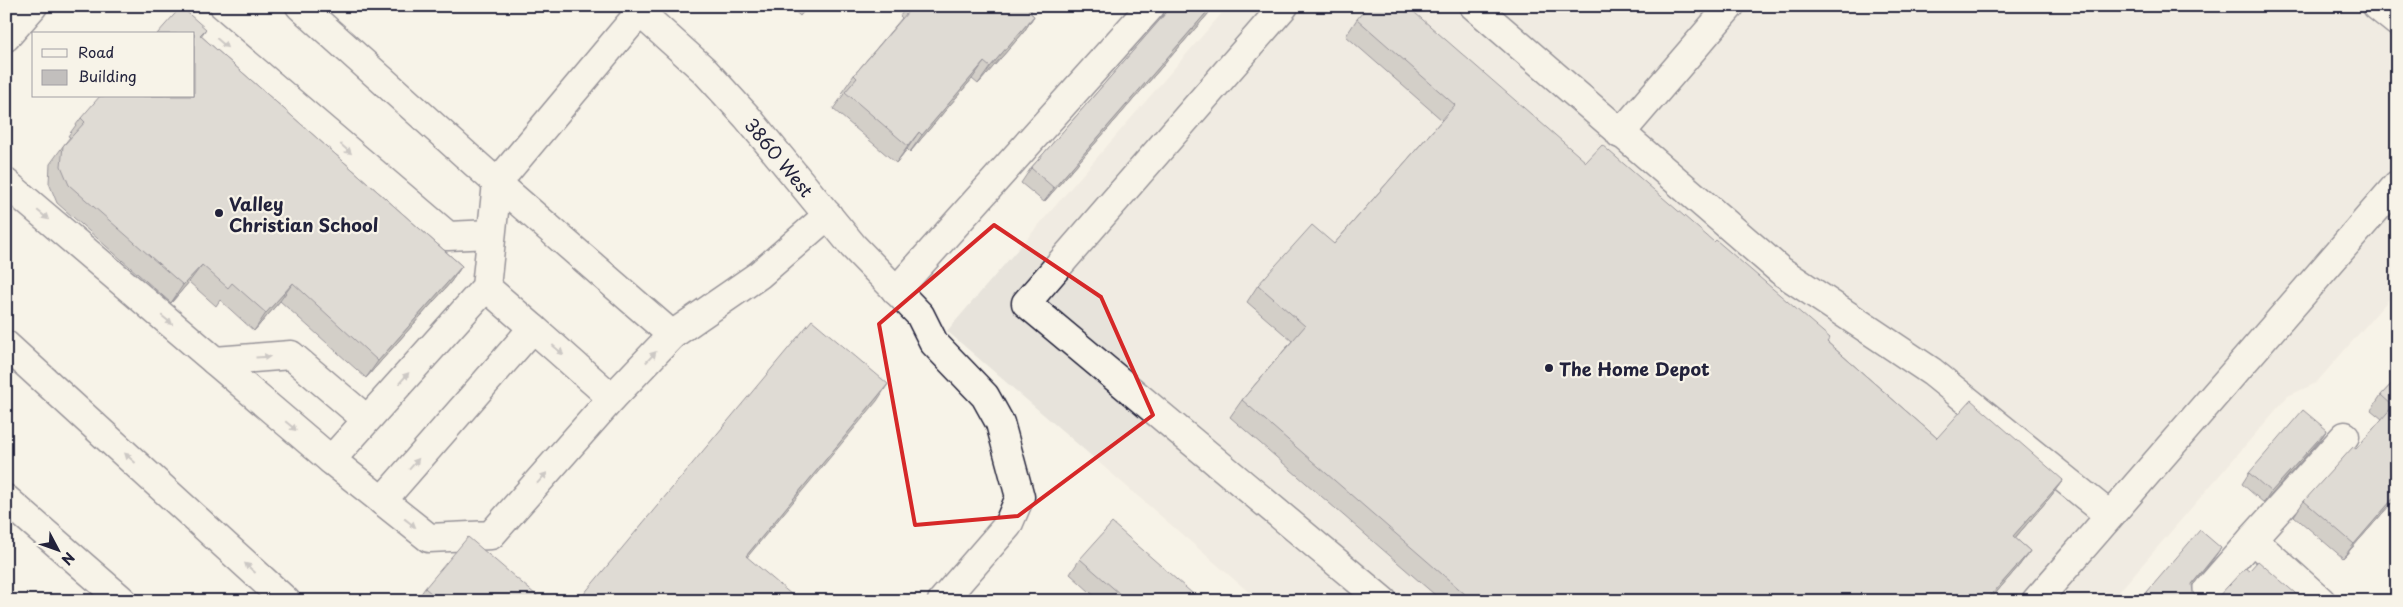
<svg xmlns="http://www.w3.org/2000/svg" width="2403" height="607" font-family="'Playpen Sans',sans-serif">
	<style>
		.built { fill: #e7e3db }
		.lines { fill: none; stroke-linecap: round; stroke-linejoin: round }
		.minor-casing { stroke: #22223b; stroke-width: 31 }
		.highway-casing { stroke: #22223b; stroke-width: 31 }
		.minor { stroke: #f7f3e8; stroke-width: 28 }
		.highway { stroke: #f7f3e8; stroke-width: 28 }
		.wall { fill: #a7a4a3; stroke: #22223b }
		.shaded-wall { fill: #888684; stroke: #22223b }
		.building { fill: #c2bfbd; stroke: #22223b }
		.oneway { fill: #97959a }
		.marked { fill: none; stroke: #d62828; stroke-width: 4; stroke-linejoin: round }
		.poi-dot { fill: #22223b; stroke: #f7f3e8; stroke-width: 2 }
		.labels { text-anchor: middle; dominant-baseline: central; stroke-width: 4.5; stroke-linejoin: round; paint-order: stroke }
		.street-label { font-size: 18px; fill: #22223b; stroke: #f7f3e8 }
		.poi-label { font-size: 18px; font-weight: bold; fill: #22223b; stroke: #f7f3e8; text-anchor: start }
	</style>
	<rect width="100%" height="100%" fill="#f7f3e8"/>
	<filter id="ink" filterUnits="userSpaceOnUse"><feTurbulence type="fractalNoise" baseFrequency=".02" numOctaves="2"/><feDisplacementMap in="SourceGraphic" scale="10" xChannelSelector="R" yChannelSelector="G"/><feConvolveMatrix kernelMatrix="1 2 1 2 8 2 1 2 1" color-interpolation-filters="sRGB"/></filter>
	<g filter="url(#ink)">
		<!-- built -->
		<polygon class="built" points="1228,6 2397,6 2397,290 2316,383 2288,396 2111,601 1259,601 947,331"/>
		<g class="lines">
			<defs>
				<g id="minor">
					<polyline points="192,6 200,24 448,236 491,234"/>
					<polyline points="300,6 497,183 640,12"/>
					<path id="s1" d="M633 6 704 70 747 117 853 246 920 315 934 343 985 396 1000 423 1020 497 1008 525 942 601"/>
					<polyline points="1284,6 1026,303 1383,601"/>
					<polyline points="1474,6 1781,271 1932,372 2109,515"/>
					<polyline points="2377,6 2397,22"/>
					<polyline points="6,37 33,6"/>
					<polyline points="1620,134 1730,6"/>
					<polyline points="6,183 331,460 486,287 497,183"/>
					<polyline points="497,183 672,335"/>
					<polyline points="486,287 533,328"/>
					<polyline points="896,291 1151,6"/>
					<polyline points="215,361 291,355 366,419"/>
					<polyline points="331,460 429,538 491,535 612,398 672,335 759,275 828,215"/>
					<polyline points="382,501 533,328 612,398"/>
					<polyline points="2252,539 2345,436"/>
					<polyline points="2036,601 2397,185"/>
					<polyline points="2198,601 2252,539 2321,601"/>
				</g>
				<g id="highway">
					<polyline points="6,345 286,601"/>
					<polyline points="6,499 123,601"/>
				</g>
			</defs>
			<!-- minor casing -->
			<use href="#minor" class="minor-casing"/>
			<!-- highway casing -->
			<use href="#highway" class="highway-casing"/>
			<!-- minor -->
			<use href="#minor" class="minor"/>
			<!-- highway -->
			<use href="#highway" class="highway"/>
		</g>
		<!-- wall -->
		<g class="wall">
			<polygon points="789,6 808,6 800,16"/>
			<polygon points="907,6 1035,6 1030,12 1034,16 1023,33 978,84 972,79 910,152 907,149 896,163 833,109 844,94 842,92 854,75 902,18 900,16"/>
			<polygon points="1172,6 1215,6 1044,202 1021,183 1031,168"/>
			<polygon points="1357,19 1586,162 1827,342 1937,438 2063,480 2051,496 2015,538 2030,551 2018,567 1989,601 1442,601 1230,417 1242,400 1292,341 1247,302 1258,285 1334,244 1442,120 1346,36"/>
			<polygon points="206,29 201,36 462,266 450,283 366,378 280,301 254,331 220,300 216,306 189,282 171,303 57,203 49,183 50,164 63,146 70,137 68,136 81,118 194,34"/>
			<polygon points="2397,378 2397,497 2343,558 2294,516 2304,501 2356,449 2382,419 2371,410 2381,395"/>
			<polygon points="2327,430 2319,441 2264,503 2242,484 2249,473"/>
			<polygon points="1080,559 1201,601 1100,601 1070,574"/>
			<polygon points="2211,562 2193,585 2193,593 2198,599 2201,601 2141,601 2147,592"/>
			<polygon points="425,588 543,601 416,601"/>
		</g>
		<!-- shaded-wall -->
		<g class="shaded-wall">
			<polygon points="1032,6 1035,6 1016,27 1028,11"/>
			<polygon points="1212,6 1215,6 1044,202 1054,188"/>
			<polygon points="1034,16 1023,33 978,84 990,67"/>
			<polygon points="984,62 972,79 910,152 922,135"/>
			<polygon points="919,132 907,149 896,163 908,146"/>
			<polygon points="202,265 189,282 171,303 183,285"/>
			<polygon points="462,266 450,283 366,378 378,361"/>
			<polygon points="293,283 280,301 254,331 266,313"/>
			<polygon points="888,384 877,401 734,573 746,556"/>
			<polygon points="2327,430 2319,441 2264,503 2271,492"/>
			<polygon points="2063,480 2051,496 2002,553 2013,536"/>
			<polygon points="2397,494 2397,497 2343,558 2354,544"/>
			<polygon points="2221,548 2211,562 2183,598 2192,584"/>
			<polygon points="2030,551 2018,567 1989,601 1986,601"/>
		</g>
		<!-- building -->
		<g class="building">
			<polygon points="913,6 1032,6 1028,11 1034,16 990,67 984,62 922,135 919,132 908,146 845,92 857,78 854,75"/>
			<polygon points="1172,6 1212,6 1054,188 1031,168"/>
			<polygon points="1368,6 1407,6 1586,162 1602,145 1714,242 1716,240 1830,338 1827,342 1937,438 1971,400 2063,480 2013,536 2030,551 1986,601 1473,601 1242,400 1305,326 1258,285 1312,225 1334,244 1455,105 1357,19"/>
			<polygon points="181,7 206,29 200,35 462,266 378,361 293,283 266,313 232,283 228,288 202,265 183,285 69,185 61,166 63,146 85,122 81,118 100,96 194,96 194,34 157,34"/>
			<polygon points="812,320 888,384 746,556 799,601 578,601"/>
			<polygon points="2397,378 2397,494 2354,544 2304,501 2353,447 2356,449 2393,406 2381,395"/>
			<polygon points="2303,410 2327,430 2271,492 2249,473"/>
			<polygon points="1112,523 1201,601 1128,601 1080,559"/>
			<polygon points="2200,530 2221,548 2192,584 2193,593 2198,599 2201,601 2157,601 2147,592"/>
			<polygon points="468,537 543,601 440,601 425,588"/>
			<polygon points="2258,561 2303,600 2303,601 2214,601 2245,568 2249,571"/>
		</g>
		<!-- one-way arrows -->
		<defs><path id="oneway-solid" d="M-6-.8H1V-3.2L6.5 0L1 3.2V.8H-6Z" transform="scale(1.25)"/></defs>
		<g class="oneway">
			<use href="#oneway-solid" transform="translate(222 43) rotate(41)"/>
			<use href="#oneway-solid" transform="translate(346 149) rotate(41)"/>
			<use href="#oneway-solid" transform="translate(43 215) rotate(40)"/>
			<use href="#oneway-solid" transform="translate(167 320) rotate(40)"/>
			<use href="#oneway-solid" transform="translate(558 350) rotate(41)"/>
			<use href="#oneway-solid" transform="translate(263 357) rotate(-4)"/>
			<use href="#oneway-solid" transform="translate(651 357) rotate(-47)"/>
			<use href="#oneway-solid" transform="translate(404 378) rotate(-48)"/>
			<use href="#oneway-solid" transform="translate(291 426) rotate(40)"/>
			<use href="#oneway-solid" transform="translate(130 458) rotate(-138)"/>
			<use href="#oneway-solid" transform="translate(414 464) rotate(-49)"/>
			<use href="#oneway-solid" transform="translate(542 478) rotate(-48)"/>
			<use href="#oneway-solid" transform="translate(410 523) rotate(38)"/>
			<use href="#oneway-solid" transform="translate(250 568) rotate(-138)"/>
		</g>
	</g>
	<!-- marked area -->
	<path d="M0 0H2403V607H0ZM994 225 1101 297 1153 415 1018 516 915 525 879 324Z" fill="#f7f3e8" fill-opacity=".55" fill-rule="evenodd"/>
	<path class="marked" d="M994 225 1101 297 1153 415 1018 516 915 525 879 324Z"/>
	<!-- markers -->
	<g class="poi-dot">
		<circle cx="219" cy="213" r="5"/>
		<circle cx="1549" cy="368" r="5"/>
	</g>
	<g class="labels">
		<!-- street labels -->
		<g class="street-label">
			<text stroke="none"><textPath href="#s1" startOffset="211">3860 West</textPath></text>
		</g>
		<!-- poi labels -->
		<g class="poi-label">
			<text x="229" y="203">Valley<tspan x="229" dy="21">Christian School</tspan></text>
			<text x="1559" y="368">The Home Depot</text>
		</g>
	</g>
	<!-- margin -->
	<rect width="2403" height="607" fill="none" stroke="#f7f3e8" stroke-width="25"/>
	<rect x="12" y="12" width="2378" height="582" fill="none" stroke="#22223b" stroke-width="2" filter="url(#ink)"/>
	<!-- legend -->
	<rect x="32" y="32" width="162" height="65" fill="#f7f3e8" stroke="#a29fa3"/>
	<rect x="42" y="49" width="25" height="8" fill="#f7f3e8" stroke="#a29fa3"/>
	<text x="78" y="58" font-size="15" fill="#22223b">Road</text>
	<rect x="42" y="70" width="25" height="15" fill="#c2bfbd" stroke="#a29fa3"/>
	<text x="78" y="82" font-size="15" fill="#22223b">Building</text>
	<!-- north arrow -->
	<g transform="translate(58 550) rotate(131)" stroke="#f7f3e8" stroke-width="4" paint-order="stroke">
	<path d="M0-4L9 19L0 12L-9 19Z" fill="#22223b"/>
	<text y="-8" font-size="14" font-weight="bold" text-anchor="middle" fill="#22223b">N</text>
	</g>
</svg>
